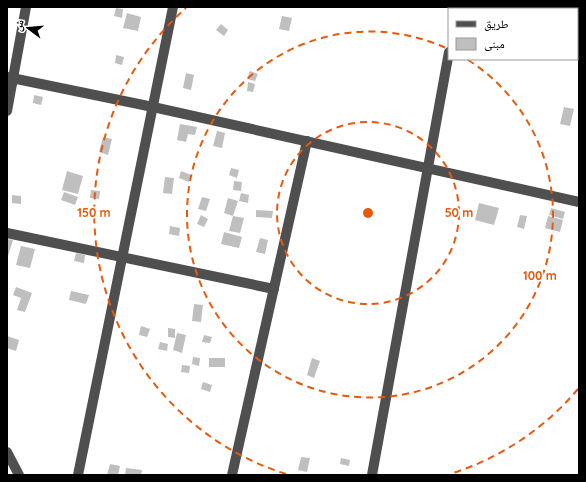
<svg xmlns="http://www.w3.org/2000/svg" width="586" height="482" font-family="Quicksand,'Noto Naskh Arabic',sans-serif">
	<style>
		.building { fill: #bfbfbf }
		.lines { fill: none; stroke-linecap: round; stroke-linejoin: round }
		.minor { stroke: #4f4f4f; stroke-width: 10 }
		.ring { fill: none; stroke: #e8590c; stroke-width: 2; stroke-dasharray: 7 5 }
		.centre { fill: #e8590c; stroke: #fff; stroke-width: 2 }
		.ring-label { font-size: 12px; text-anchor: middle; font-weight: bold; fill: #e8590c; stroke: #fff; stroke-width: 3.5; stroke-linejoin: round; paint-order: stroke }
	</style>
	<rect width="100%" height="100%" fill="#fff"/>
	<!-- building -->
	<g class="building">
		<polygon points="116,8 123,9 122,18 114,16"/>
		<polygon points="127,13 141,17 138,31 123,28"/>
		<polygon points="282,16 292,18 289,31 279,29"/>
		<polygon points="221,24 228,30 224,36 216,30"/>
		<polygon points="116,55 124,57 122,65 115,63"/>
		<polygon points="250,71 258,74 255,81 247,79"/>
		<polygon points="186,73 194,75 191,90 183,88"/>
		<polygon points="248,82 255,84 253,92 247,91"/>
		<polygon points="34,95 43,97 41,105 33,103"/>
		<polygon points="564,107 574,109 570,126 560,124"/>
		<polygon points="180,124 197,127 195,135 188,134 186,142 177,140"/>
		<polygon points="217,131 225,133 222,148 213,146"/>
		<polygon points="103,137 112,139 108,155 99,152"/>
		<polygon points="231,168 239,170 237,178 229,175"/>
		<polygon points="67,171 83,176 78,194 62,190"/>
		<polygon points="181,171 191,175 189,182 179,178"/>
		<polygon points="165,177 174,178 172,194 163,193"/>
		<polygon points="234,181 242,182 241,191 233,190"/>
		<polygon points="91,190 100,191 99,199 90,198"/>
		<polygon points="64,192 78,197 75,205 61,200"/>
		<polygon points="241,193 249,195 248,203 239,201"/>
		<polygon points="12,195 21,196 21,204 12,203"/>
		<polygon points="202,197 210,199 206,211 198,209"/>
		<polygon points="228,198 238,201 233,216 224,213"/>
		<polygon points="479,203 499,208 494,225 475,220"/>
		<polygon points="551,208 565,212 563,219 549,215"/>
		<polygon points="256,210 273,211 272,218 256,217"/>
		<polygon points="201,215 208,219 204,227 197,224"/>
		<polygon points="520,215 527,216 524,229 517,227"/>
		<polygon points="233,216 244,218 240,233 229,231"/>
		<polygon points="548,216 563,220 560,232 545,228"/>
		<polygon points="170,226 180,228 179,236 169,234"/>
		<polygon points="224,232 242,237 239,248 221,244"/>
		<polygon points="260,238 268,240 265,254 256,252"/>
		<polygon points="7,239 13,240 8,256 7,255"/>
		<polygon points="21,246 35,249 30,268 16,265"/>
		<polygon points="76,253 85,255 84,263 74,261"/>
		<polygon points="16,287 32,293 25,312 17,310 21,298 13,295"/>
		<polygon points="71,291 89,295 86,304 69,300"/>
		<polygon points="194,304 203,305 201,322 192,321"/>
		<polygon points="141,326 150,329 147,337 139,335"/>
		<polygon points="168,328 175,329 175,338 168,337"/>
		<polygon points="177,333 186,335 182,353 173,350"/>
		<polygon points="204,335 212,337 210,343 202,342"/>
		<polygon points="7,336 19,340 16,351 7,348"/>
		<polygon points="160,342 168,344 167,351 158,349"/>
		<polygon points="193,357 200,358 199,366 192,364"/>
		<rect x="209" y="358" width="16" height="9"/>
		<polygon points="312,358 320,361 314,378 307,375"/>
		<polygon points="182,365 190,366 189,373 181,372"/>
		<polygon points="203,382 212,385 210,392 201,389"/>
		<polygon points="301,457 310,458 307,472 298,470"/>
		<polygon points="341,458 350,460 349,466 340,464"/>
		<polygon points="110,464 120,466 118,475 107,475"/>
		<polygon points="126,468 142,470 141,475 125,475"/>
	</g>
	<g class="lines">
		<!-- minor -->
		<g class="minor">
			<polyline points="456,9 456,7"/>
			<polyline points="7,77 153,107 579,202"/>
			<polyline points="7,111 26,7"/>
			<polyline points="7,233 274,289"/>
			<polyline points="7,452 19,475"/>
			<polyline points="78,475 173,7"/>
			<polyline points="232,475 307,141"/>
			<polyline points="372,475 449,52"/>
		</g>
	</g>
	<!-- distance rings -->
	<g class="ring">
		<circle cx="368" cy="213" r="91"/>
		<path d="M468 60A183 183 0 1 1 448 49"/>
		<path d="M578 389A274 274 0 0 1 450 474M286 474A274 274 0 0 1 186 8"/>
	</g>
	<circle cx="368" cy="213" r="6" class="centre"/>
	<g class="ring-label">
		<text x="459" y="217">50 m</text>
		<text x="94" y="217">150 m</text>
		<text x="540" y="280">100 m</text>
	</g>
	<!-- border -->
	<rect width="586" height="482" fill="none" stroke="#000000" stroke-width="16"/>
	<!-- legend -->
	<rect x="448" y="8" width="130" height="52" fill="#ffffff" stroke="#999999"/>
	<rect x="456" y="21" width="20" height="6" fill="#4f4f4f" stroke="#999999"/>
	<text x="484" y="28" font-size="12" fill="#000000">طريق</text>
	<rect x="456" y="38" width="20" height="12" fill="#bfbfbf" stroke="#999999"/>
	<text x="484" y="48" font-size="12" fill="#000000">مبنى</text>
	<!-- north arrow -->
	<g transform="translate(28 28) rotate(286)" stroke="#ffffff" stroke-width="3" paint-order="stroke">
	<path d="M0-3L7 15L0 10L-7 15Z" fill="#000000"/>
	<text y="-6" font-size="11" font-weight="bold" text-anchor="middle" fill="#000000">ش</text>
	</g>
</svg>
